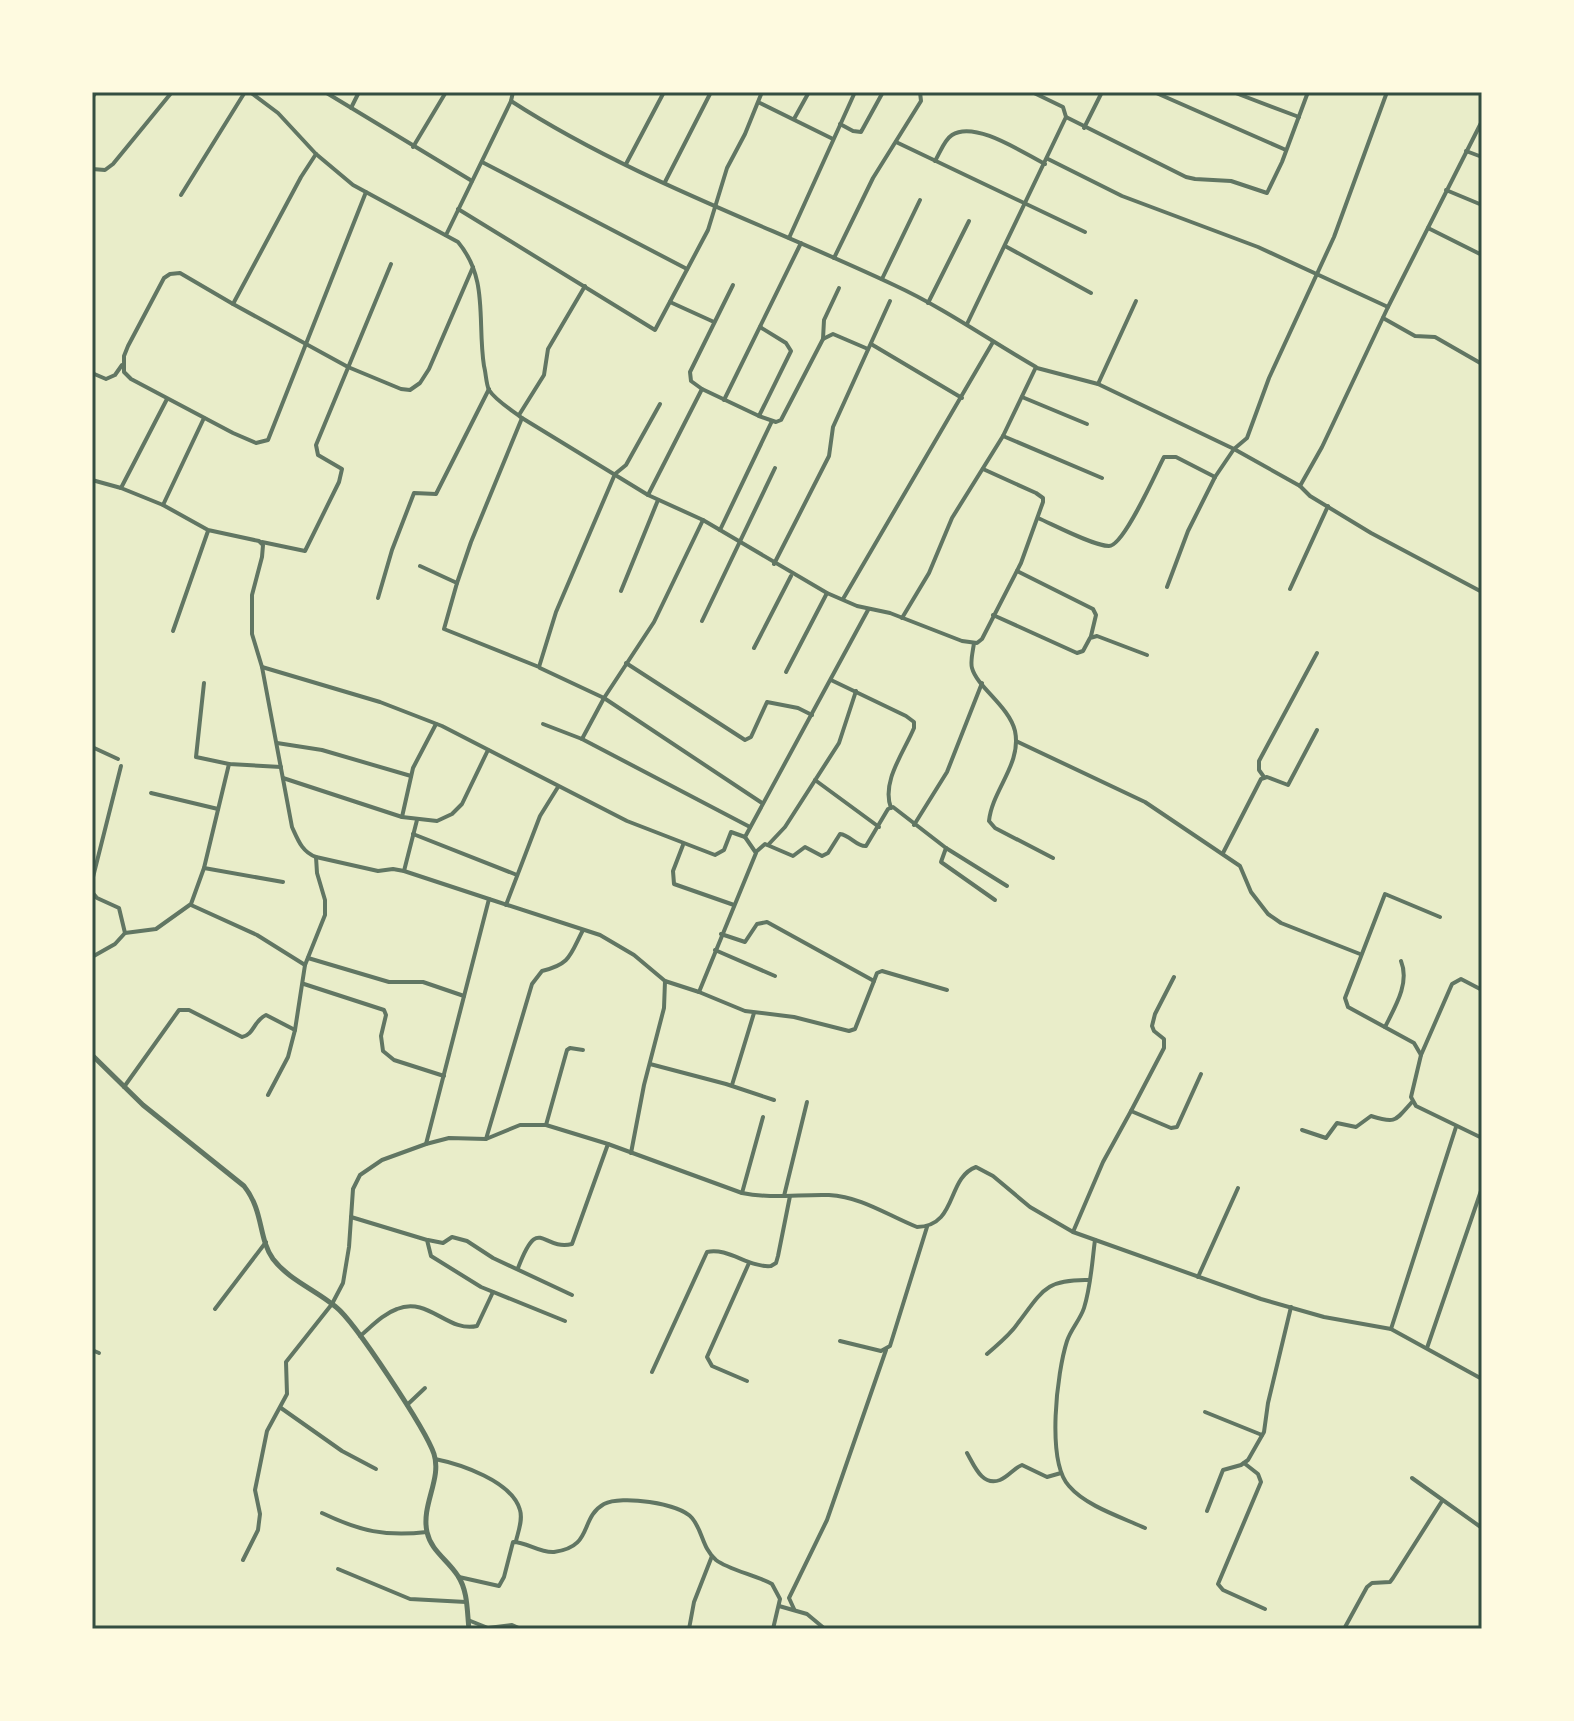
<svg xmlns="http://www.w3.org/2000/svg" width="1574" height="1721" font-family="Commissioner,sans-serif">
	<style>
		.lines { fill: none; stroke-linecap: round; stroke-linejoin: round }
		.minor { stroke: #617663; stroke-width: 4 }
		.tertiary { stroke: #617663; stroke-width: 5 }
		.neatline { fill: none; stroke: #344e41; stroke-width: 3 }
	</style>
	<rect width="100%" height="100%" fill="#e9edc9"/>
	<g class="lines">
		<!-- minor -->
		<g class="minor">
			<path d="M250 92 278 113 316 154 353 185 458 242C489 279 477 321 484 366 486 373 486 384 489 390 496 401 512 410 522 418L648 495 703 520 827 593 857 606 890 613 962 641 977 643 982 639 1021 563 1043 502V498L1036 493 983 469"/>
			<polyline points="325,92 472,181"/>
			<polyline points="1032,92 1063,107 1066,117 1186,177 1195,179 1231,181 1267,193 1282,162 1308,92"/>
			<polyline points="1154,92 1286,150"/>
			<polyline points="1233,92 1299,117"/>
			<polyline points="92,98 96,92"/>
			<polyline points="511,101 513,92"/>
			<polyline points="760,103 833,139"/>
			<polyline points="351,108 359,92"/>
			<polyline points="794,119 809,92"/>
			<polyline points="840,124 853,131 861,132 883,92"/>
			<polyline points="1084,128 1102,92"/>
			<polyline points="896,142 1085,232"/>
			<polyline points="413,147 446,92"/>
			<polyline points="1466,151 1482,157"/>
			<polyline points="316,154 301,177 233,304 180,273 170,274 164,278 128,346 124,356 124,372 131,379 233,433 256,443 268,440 366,192"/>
			<polyline points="1048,159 1122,196 1258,247 1388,307"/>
			<path d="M935 161C940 153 944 140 952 135 975 120 1023 153 1045 164"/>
			<polyline points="482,162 687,269"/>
			<polyline points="626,164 664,92"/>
			<polyline points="92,169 105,170 113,164 172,92"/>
			<polyline points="665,182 711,92"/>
			<polyline points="1446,190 1482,205"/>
			<polyline points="181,195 245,92"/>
			<polyline points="458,209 655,330 708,230 727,168 745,134 762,92"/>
			<polyline points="1428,228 1482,255"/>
			<path d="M446 235 511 101C630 178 767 225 894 285 944 308 989 340 1036 367L1003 436 952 518 929 573 902 618"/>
			<polyline points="789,238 855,92"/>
			<polyline points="1005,246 1091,293"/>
			<polyline points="834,258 873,178 921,101 920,92"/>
			<polyline points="882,279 920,200"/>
			<polyline points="670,302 714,322"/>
			<polyline points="928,303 969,221"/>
			<polyline points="233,304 348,367 401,389 410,390 420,383 429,369 473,267"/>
			<polyline points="1383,318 1415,336 1435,337 1482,364"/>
			<polyline points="967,324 1066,117"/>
			<polyline points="823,339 824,320 839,288"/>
			<polyline points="871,344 962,398"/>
			<polyline points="1037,368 1098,384 1234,449 1300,486 1322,447 1388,307 1482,121"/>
			<polyline points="92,373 106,379 115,375 122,365"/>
			<polyline points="1098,384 1136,301"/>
			<polyline points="702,389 691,381 690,372 733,285"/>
			<polyline points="1022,397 1087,424"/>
			<path d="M167 399 121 488 163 505 208 530 259 541 263 545 262 557 252 595V634L262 667 292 827C298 840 302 852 316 857L378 871 393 869 404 871 489 899"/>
			<polyline points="724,400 801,243"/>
			<polyline points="519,415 544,375 548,349 585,286"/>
			<polyline points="759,416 776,422 781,420 823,339 833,334 868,349"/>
			<polyline points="1003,436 1102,478"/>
			<polyline points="92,480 121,488"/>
			<polyline points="1300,486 1310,496 1371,533 1482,592"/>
			<polyline points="648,495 702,389 759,416 791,351 786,343 760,327"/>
			<polyline points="163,505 204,418"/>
			<path d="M1038 518C1054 525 1094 546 1109 546 1124 546 1156 472 1164 457H1176L1215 477"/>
			<polyline points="720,530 772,421"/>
			<polyline points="262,542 305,551 339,482 342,469 318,455 316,445 391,264"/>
			<polyline points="774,564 829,456 833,427 890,301"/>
			<polyline points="420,566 457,583 444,629 539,667 556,612 615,474 626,465 660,404"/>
			<polyline points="1017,571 1093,609 1096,615 1091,636"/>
			<polyline points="457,583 471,542 522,418"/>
			<polyline points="1167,587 1188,531 1215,477 1234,449 1247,438 1269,378 1334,237 1387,92"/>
			<polyline points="1290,589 1328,506"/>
			<polyline points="621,591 658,500"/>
			<polyline points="378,598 392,550 414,493 436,494 489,389"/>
			<polyline points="843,599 993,342"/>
			<polyline points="993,615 1077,653 1083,651 1090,638 1097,636 1147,655"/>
			<polyline points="702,621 775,468"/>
			<polyline points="173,631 208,531"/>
			<path d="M974 643C973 651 970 661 972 668 977 687 1009 706 1015 731 1022 764 992 790 989 821L995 828 1053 858"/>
			<polyline points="754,648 791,576"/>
			<polyline points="626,663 745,740 751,737 767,702 798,708 812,715"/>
			<polyline points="262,667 380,702 442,726 627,821 715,855 724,850 731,832 745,837"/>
			<polyline points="540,668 604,698 762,803"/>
			<polyline points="786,672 827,593"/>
			<path d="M831 680 906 716 914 722V728C904 752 881 782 891 808"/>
			<polyline points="204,683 196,757 229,764 281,767"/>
			<polyline points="543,724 582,739 604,698 654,622 703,520"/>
			<polyline points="582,739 750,827"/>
			<polyline points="1016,741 1145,802 1240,866 1251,892 1268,914 1281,923 1360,954"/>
			<polyline points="277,743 322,750 411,776"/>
			<polyline points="92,747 118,759"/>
			<polyline points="1264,777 1259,770 1259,761 1317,653"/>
			<polyline points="283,778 402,817 437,821 452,814 462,804 488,750"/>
			<polyline points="815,780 879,827"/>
			<polyline points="151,793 218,809"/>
			<polyline points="402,817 413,768 436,724"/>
			<polyline points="914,825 947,772 982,683"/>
			<polyline points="413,834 517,875"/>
			<polyline points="683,845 673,871 674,884 734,905"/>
			<polyline points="768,845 785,827 839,743 856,691"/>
			<polyline points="946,848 941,862 995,900"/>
			<path d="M757 851 765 844 793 856 805 847 822 856 828 853 840 834C850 835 857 847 866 846L888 809 893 807 946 848 1007 886"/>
			<polyline points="1223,853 1261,779 1267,777 1288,785 1317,730"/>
			<polyline points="204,868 283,882"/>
			<polyline points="404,871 417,820"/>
			<polyline points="92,881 121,766"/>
			<polyline points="92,892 97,898 119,908 125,933"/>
			<polyline points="191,905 257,935 305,965"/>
			<polyline points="506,905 540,816 558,787"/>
			<polyline points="721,934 745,942 757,924 767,922 874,981"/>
			<polyline points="715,950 775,976"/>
			<polyline points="92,957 115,944 125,933 156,929 191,904 204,868 229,764"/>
			<polyline points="308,958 389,982 423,982 464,996"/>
			<polyline points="1174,977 1155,1014 1152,1026 1154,1031 1164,1039 1164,1048 1131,1111 1171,1128 1177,1127 1201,1074"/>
			<polyline points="304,984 384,1010 386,1015 381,1036 383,1051 394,1060 444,1076"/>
			<polyline points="1482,990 1461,979 1452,984 1421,1055 1411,1097 1416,1106 1482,1138"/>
			<polyline points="699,992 745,1011 794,1017 849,1031 855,1029 874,981 877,973 882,971 947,990"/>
			<path d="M1385 1027C1395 1007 1410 983 1401 961"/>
			<polyline points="1421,1055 1414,1043 1348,1007 1345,998 1385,894 1440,917"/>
			<polyline points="650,1064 726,1084 774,1100"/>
			<polyline points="732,1085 754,1013"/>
			<path d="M124 1087 179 1010H189L242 1037C254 1035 254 1020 266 1015L295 1030"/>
			<polyline points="268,1095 288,1057 295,1030 305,965 325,915 325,900 317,873 316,857"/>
			<polyline points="546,1125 567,1050 570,1048 583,1050"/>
			<path d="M1302 1130 1326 1138 1337 1123 1356 1127 1371 1116C1396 1124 1395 1121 1412 1102"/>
			<path d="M486 1139 532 984 542 971C571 964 570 955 583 930"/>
			<polyline points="426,1144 489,899 600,935 634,955 665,981"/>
			<polyline points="631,1153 644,1085 664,1008 665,981 699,992 756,853 745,837 868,610"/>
			<polyline points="742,1193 763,1117"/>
			<polyline points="784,1196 807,1102"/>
			<polyline points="351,1217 427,1240 431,1256 481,1287 565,1321"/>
			<polyline points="1073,1232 1103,1162 1131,1111"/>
			<polyline points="428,1240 443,1243 452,1237 467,1241 493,1258 572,1295"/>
			<path d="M1095 1240C1092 1262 1091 1286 1084 1308 1080 1320 1071 1329 1067 1341 1057 1372 1046 1461 1069 1486 1086 1506 1121 1517 1145 1528"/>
			<path d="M518 1268C539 1213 541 1251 572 1244L608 1144"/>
			<polyline points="1198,1277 1238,1188"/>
			<polyline points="215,1309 266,1242"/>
			<polyline points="1391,1329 1456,1127"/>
			<path d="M360 1336C372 1326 383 1314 397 1309 428 1296 448 1333 477 1326L493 1292"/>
			<polyline points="840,1341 881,1351 890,1346 927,1227"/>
			<polyline points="1427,1348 1482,1188"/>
			<polyline points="92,1350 99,1353"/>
			<path d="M987 1354C998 1344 1010 1335 1018 1323 1043 1290 1046 1279 1089 1280"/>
			<path d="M652 1372 707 1252C728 1247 749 1268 771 1266L776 1263 778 1256 790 1196"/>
			<polyline points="747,1381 712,1366 707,1357 749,1263"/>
			<polyline points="407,1405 425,1388"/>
			<polyline points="281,1408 342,1451 376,1469"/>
			<polyline points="1205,1412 1262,1435"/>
			<path d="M967 1453C974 1465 982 1487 1000 1480 1009 1476 1014 1468 1022 1465L1047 1477 1061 1473"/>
			<path d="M435 1459C460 1464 512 1481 520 1510 523 1520 518 1532 516 1541"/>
			<polyline points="1244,1463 1258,1474 1261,1482 1218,1584 1223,1590 1265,1609"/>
			<polyline points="1412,1478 1482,1528"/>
			<polyline points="1207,1511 1223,1470 1241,1465 1248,1460 1264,1432 1268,1403 1291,1307"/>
			<path d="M322 1513C360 1531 385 1537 427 1532"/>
			<path d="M243 1560 258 1530 260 1514 255 1490 267 1431 287 1394 286 1362 332 1304 343 1283 349 1247 353 1189 360 1175 382 1160 426 1144 449 1138 486 1139 520 1125H546L608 1144 742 1193C771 1199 800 1194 829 1195 862 1197 887 1215 917 1227 958 1226 946 1178 976 1167L993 1176 1030 1207 1073 1232 1261 1299 1324 1317 1391 1329 1482 1379"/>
			<polyline points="338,1569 410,1599 466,1602"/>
			<path d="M459 1577 499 1586 504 1577 513 1542C527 1542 539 1553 554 1552 594 1547 579 1518 604 1504 621 1495 679 1503 692 1518 703 1531 702 1548 716 1560 729 1570 756 1575 772 1584L780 1599 773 1629"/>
			<polyline points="779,1606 807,1614 825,1629"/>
			<polyline points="794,1609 789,1598 827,1520 886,1350"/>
			<polyline points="468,1620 488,1628 512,1625 521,1629"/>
			<polyline points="689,1629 694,1602 712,1556"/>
			<polyline points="1344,1629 1367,1587 1372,1583 1390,1582 1393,1578 1442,1501"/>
		</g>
		<!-- tertiary -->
		<path class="tertiary" d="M92 1055 143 1105 244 1186C264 1211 258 1238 273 1259 289 1280 316 1290 336 1307 355 1322 426 1430 434 1454 442 1479 421 1505 427 1532 431 1551 448 1560 458 1576 468 1591 467 1612 469 1629"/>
	</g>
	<!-- border -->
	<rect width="1574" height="1721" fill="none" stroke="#fefae0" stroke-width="188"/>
	<rect x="94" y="94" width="1386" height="1533" class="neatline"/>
</svg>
